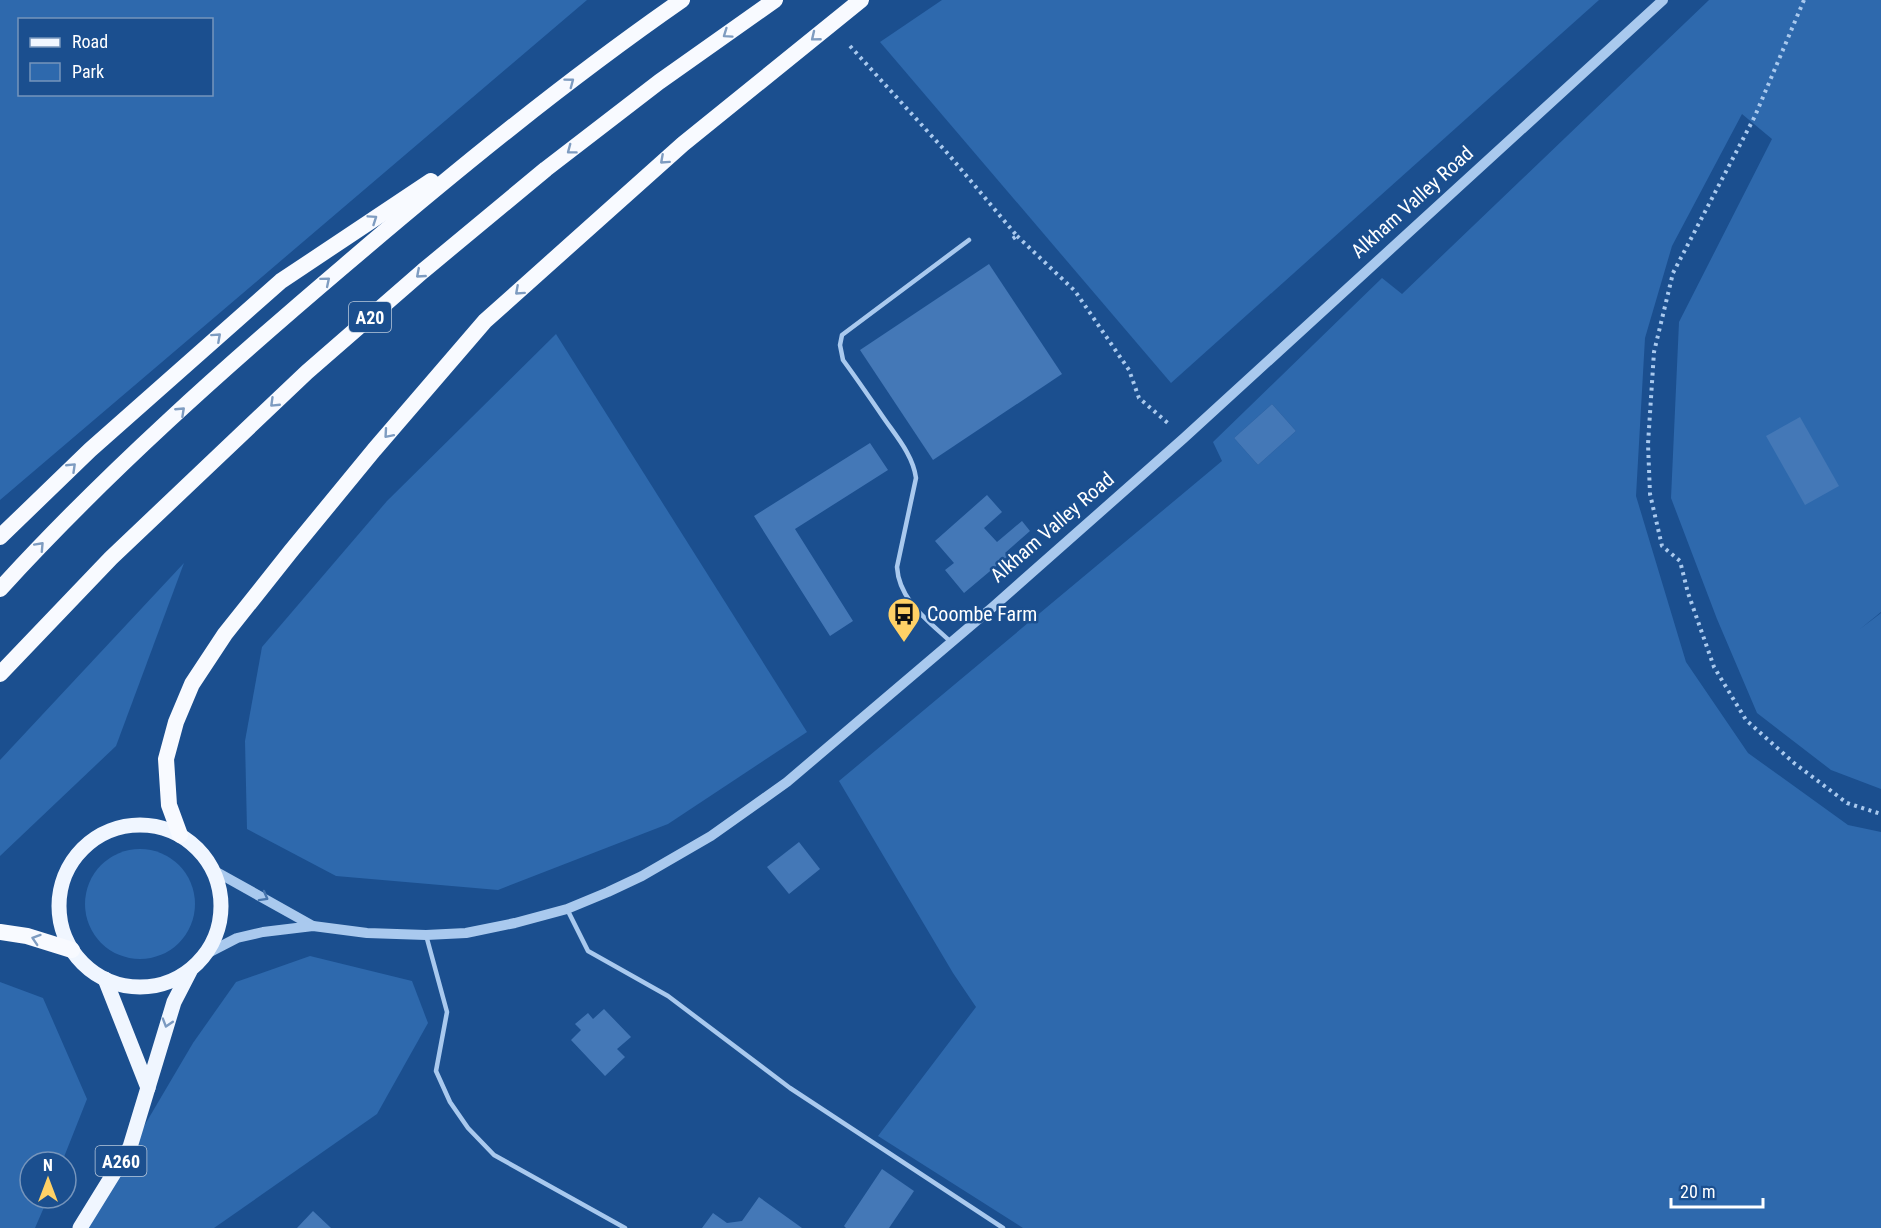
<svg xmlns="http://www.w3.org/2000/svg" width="1881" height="1228" font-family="'Roboto Condensed',sans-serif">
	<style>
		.green { fill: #2e69ad; fill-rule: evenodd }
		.building { fill: #4478b7 }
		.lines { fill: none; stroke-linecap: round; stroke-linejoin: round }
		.path { stroke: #a9c9ee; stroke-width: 4; stroke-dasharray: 3 4.5; stroke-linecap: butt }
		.service { stroke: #a9c9ee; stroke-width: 4.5 }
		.tertiary { stroke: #a9c9ee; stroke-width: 10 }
		.primary { stroke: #f0f6ff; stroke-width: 15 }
		.trunk { stroke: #f8faff; stroke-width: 16 }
		.oneway { stroke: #7e9cc1 }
		.oneway2 { stroke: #4674ac }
		.oneway3 { stroke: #7b9ac1 }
		.labels { text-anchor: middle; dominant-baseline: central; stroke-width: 5; stroke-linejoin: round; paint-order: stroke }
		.shield { fill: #1b4f8f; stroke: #bbcadd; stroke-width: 1.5 }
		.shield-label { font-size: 18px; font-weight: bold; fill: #fff }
		.street-label { font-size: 20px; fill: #fff; stroke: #1b4f8f }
		.poi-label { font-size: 20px; fill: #fff; stroke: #1b4f8f; text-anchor: start }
	</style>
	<rect width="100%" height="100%" fill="#1b4f8f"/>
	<!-- green -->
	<g class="green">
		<path d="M0 0H587L0 500ZM20 20H212V94H20Z"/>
		<polygon points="942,0 1599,0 1171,383 880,42"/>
		<path d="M1709 0H1881V612L1860 629 1881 613V789L1831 770 1757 713 1717 619 1671 498 1679 322 1772 139 1742 114 1672 246 1645 338 1636 496 1686 662 1748 753 1848 825 1881 832V1228H1023L878 1136 976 1007 953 973 839 781 1222 461 1213 442 1382 278 1402 294ZM1272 404 1296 431 1258 465 1234 438Z"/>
		<polygon points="556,334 807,732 668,824 498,890 336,876 247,829 245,741 262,647 387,501"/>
		<polygon points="184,563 116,746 0,856 0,760"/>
		<circle cx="140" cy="904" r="55"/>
		<polygon points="310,956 412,981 428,1023 377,1114 214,1228 84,1228 193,1043 236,982"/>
		<polygon points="0,982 43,998 87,1099 62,1162 30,1162 30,1198 48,1198 35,1228 0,1228"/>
	</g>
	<!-- building -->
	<g class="building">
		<polygon points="989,264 1062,374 933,460 860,350"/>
		<polygon points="1272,404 1296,431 1258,465 1234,438"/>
		<polygon points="1800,417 1839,486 1805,505 1766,436"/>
		<polygon points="870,443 888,470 795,529 853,621 830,636 754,516"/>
		<polygon points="987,495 1002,512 984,528 997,542 1022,521 1030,531 1005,553 1008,556 964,593 945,570 954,563 935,541"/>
		<polygon points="799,842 820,869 789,894 767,867"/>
		<polygon points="604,1009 631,1037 617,1049 625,1057 605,1076 571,1040 581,1030 575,1024 588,1013 593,1019"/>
		<polygon points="882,1169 914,1191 889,1228 846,1228 844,1226"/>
		<polygon points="759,1197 802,1228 702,1228 713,1213 727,1223 742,1221"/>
		<polygon points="313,1211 331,1228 297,1228"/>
	</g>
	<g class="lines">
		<!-- path -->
		<g class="path">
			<polyline points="1804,0 1755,116 1673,273 1654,352 1648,444 1650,494 1662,546 1680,561 1688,593 1714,667 1746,720 1794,763 1847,803 1881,814"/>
			<polyline points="850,46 949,155 1017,236 1009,241"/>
			<polyline points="1017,236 1075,291 1129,370 1139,398 1169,424"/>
		</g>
		<!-- service -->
		<g class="service">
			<path d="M952 643C929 621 899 601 897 567L916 478C913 455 896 436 883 417 870 398 857 379 843 360L840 345 842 335 969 240"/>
			<polyline points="567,909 588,951 668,996 790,1088 1003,1228"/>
			<polyline points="426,935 447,1012 436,1071 450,1102 468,1128 494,1155 625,1228"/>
		</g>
		<!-- tertiary -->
		<g class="tertiary">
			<polyline points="213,870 313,926"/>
			<polyline points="206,954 237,938 263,932 313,926 367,933 426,935 466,933 515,923 567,909 608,892 642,876 711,836 787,782 994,606 1184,438 1663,0"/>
		</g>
		<!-- primary -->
		<g class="primary">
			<circle cx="140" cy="906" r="81"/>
			<polyline points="105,979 148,1088"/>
			<polyline points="80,1228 130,1147 174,1002 190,971"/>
		</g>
		<!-- trunk -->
		<g class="trunk">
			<polyline points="0,537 90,450 281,281 431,181"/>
			<path d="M0 589C106 473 224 368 344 266 453 173 564 82 682 0"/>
			<polyline points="0,674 111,558 307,372 423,271 546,169 659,82 775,0"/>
			<polyline points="180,835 169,805 166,759 176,722 192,684 225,634 291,551 374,450 485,321 683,144 861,0"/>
			<polyline points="0,932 27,936 72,950"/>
		</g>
	</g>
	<!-- one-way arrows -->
	<defs><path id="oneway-chevron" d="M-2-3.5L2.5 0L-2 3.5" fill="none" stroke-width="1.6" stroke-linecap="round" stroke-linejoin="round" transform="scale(1.5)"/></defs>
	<g class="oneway">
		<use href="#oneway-chevron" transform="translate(727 34) rotate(145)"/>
		<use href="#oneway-chevron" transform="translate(815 37) rotate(141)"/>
		<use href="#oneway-chevron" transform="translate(570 82) rotate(-37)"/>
		<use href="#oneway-chevron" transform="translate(571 150) rotate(143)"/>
		<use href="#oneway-chevron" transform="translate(664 160) rotate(138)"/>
		<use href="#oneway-chevron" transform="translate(373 219) rotate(-34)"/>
		<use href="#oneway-chevron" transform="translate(420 274) rotate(139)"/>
		<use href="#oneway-chevron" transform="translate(326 281) rotate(-40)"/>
		<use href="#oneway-chevron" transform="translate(519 291) rotate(138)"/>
		<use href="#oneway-chevron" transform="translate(217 337) rotate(-42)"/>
		<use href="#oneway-chevron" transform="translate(274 403) rotate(136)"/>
		<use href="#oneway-chevron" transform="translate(181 411) rotate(-43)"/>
		<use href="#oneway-chevron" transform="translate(388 434) rotate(131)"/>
		<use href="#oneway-chevron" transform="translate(72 467) rotate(-44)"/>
		<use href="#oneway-chevron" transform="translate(40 546) rotate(-47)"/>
		<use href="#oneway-chevron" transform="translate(36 939) rotate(-162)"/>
	</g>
	<use class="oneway2" href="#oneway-chevron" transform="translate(264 897) rotate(29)"/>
	<use class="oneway3" href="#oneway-chevron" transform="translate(167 1023) rotate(107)"/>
	<!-- icons -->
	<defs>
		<symbol id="bus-pin" viewBox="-11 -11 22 30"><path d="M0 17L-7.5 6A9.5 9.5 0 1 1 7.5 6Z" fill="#ffd166" stroke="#1b4f8f"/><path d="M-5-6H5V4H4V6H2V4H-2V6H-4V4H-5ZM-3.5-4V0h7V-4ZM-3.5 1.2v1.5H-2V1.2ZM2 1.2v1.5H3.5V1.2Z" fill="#111"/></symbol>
	</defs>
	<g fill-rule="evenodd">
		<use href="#bus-pin" x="885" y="595" width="38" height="52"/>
	</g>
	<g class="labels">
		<!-- shield labels -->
		<g class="shield">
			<rect x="349" y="302" width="42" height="30" rx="4.5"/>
			<rect x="95.5" y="1146" width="51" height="30" rx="4.5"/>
		</g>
		<g class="shield-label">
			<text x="370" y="317">A20</text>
			<text x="121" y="1161">A260</text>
		</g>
		<!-- street labels -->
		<g class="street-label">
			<text transform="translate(1412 202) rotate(-42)">Alkham Valley Road</text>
			<text transform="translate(1052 527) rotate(-41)">Alkham Valley Road</text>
		</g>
		<!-- poi labels -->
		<g class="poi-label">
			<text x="927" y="614">Coombe Farm</text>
		</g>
	</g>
	<!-- legend -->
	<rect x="18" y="18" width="195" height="78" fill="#1b4f8f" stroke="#7695bc" stroke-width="1.5"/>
	<rect x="30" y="38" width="30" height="9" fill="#f0f6ff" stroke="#7695bc" stroke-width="1.5"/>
	<text x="72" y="48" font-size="18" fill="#ffffff">Road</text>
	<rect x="30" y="63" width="30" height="18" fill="#2e69ad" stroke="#7695bc" stroke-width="1.5"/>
	<text x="72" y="78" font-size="18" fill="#ffffff">Park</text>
	<!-- north arrow -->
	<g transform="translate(48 1180)"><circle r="28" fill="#1b4f8f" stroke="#7695bc" stroke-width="1.5"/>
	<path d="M0-4.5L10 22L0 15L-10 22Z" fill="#ffd166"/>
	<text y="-9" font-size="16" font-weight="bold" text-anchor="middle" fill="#ffffff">N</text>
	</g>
	<!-- scale -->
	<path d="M1671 1198v9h92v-9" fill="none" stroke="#ffffff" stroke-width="3"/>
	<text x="1680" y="1198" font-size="18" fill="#ffffff" stroke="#1b4f8f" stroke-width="4.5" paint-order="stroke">20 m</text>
</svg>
